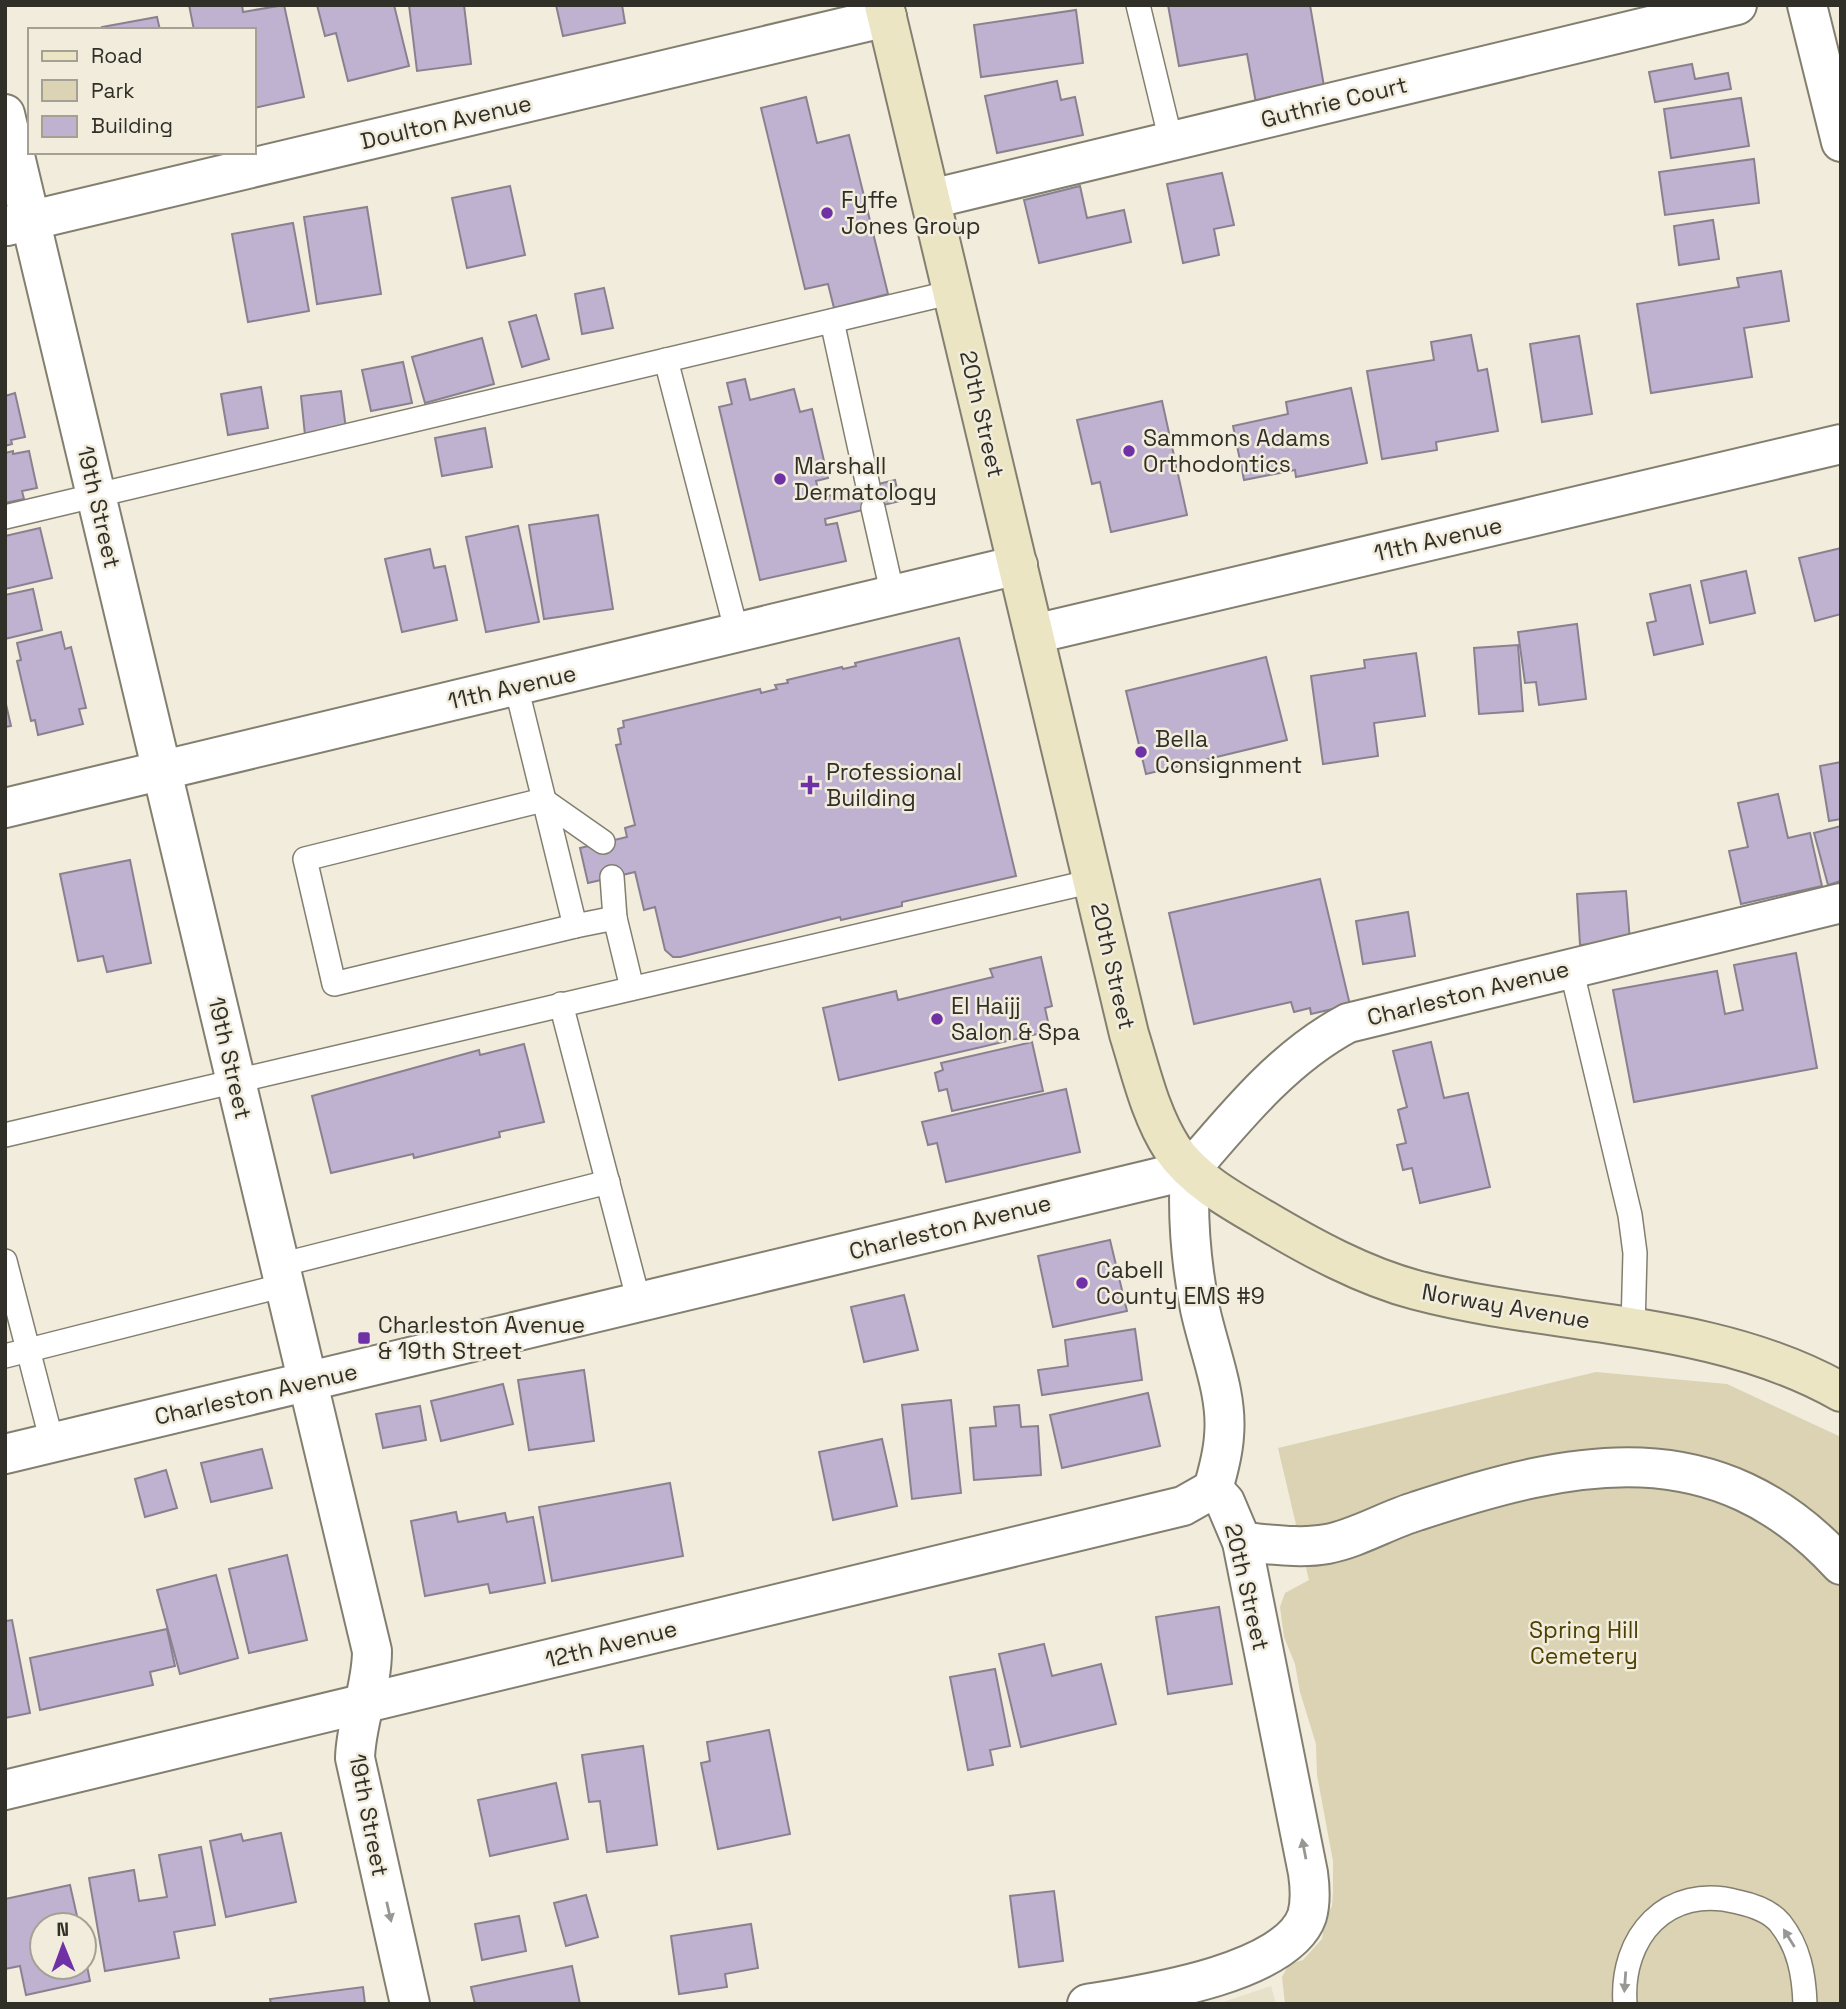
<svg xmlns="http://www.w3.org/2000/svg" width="1846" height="2009" font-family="'Space Grotesk',sans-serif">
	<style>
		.built { fill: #e7e1c9 }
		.green { fill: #dbd3b3 }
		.building { fill: #bfb2d1; stroke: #888290; stroke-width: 2 }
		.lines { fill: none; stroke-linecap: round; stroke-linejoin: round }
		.lane-casing { stroke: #837f70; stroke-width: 26 }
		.street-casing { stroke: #837f70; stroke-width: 42 }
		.secondary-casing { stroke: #837f70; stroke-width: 42 }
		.lane { stroke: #fff; stroke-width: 23 }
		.street { stroke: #fff; stroke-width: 38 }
		.secondary { stroke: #ece5c4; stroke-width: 38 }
		.oneway { fill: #989794 }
		.poi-dot { fill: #7031a6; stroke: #f1ecdc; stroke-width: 2.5 }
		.labels { text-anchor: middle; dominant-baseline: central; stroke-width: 5; stroke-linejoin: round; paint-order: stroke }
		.street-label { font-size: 23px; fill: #302f28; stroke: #f1ecdc }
		.poi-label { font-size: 23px; fill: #302f28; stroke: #f1ecdc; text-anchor: start }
		.park-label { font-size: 23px; fill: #4d4001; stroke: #f1ecdc }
	</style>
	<rect width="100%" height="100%" fill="#f1ecdc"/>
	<!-- built -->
	<polygon class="built" points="1271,1986 1276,2004 1217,2004"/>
	<!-- green -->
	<polygon class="green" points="1596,1372 1727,1384 1841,1437 1841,2004 1285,2004 1282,1977 1289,1964 1303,1960 1322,1939 1325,1919 1332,1906 1333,1892 1333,1861 1317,1775 1316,1744 1300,1692 1295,1664 1284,1637 1280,1607 1285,1593 1309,1580 1278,1448"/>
	<!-- building -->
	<g class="building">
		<polygon points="189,5 242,5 243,12 284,5 304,97 254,108 254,30 194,30"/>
		<polygon points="317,5 394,5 409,66 348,81 336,33 325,36"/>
		<polygon points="409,5 464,5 471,64 417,71"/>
		<polygon points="556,5 622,5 625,23 563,36"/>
		<polygon points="1168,5 1310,5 1325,92 1256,103 1247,54 1179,66"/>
		<polygon points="1076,10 1083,63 981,77 974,25"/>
		<polygon points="157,17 160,30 103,30 102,27"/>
		<polygon points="1692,64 1695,79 1728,73 1731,89 1655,102 1649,72"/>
		<polygon points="1057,81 1061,100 1075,97 1083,135 997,153 985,96"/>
		<polygon points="806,97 817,143 849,135 888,294 834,308 828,284 805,289 761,108"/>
		<polygon points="1741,98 1749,146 1671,158 1664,109"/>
		<polygon points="1754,159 1759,203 1665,215 1659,172"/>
		<polygon points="1222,173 1234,225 1214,229 1219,255 1183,263 1167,184"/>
		<polygon points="510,186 525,255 467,268 452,198"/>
		<polygon points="1080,186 1087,218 1124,210 1131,242 1039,263 1024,200"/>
		<polygon points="367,207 381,294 317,304 304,217"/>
		<polygon points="1713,220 1719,259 1679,265 1674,226"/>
		<polygon points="293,223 309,311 248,322 232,234"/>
		<polygon points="1781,271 1789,321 1744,328 1752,377 1651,393 1637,304 1739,287 1737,278"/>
		<polygon points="604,288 613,328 582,334 575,294"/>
		<polygon points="536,315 549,359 522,367 509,322"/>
		<polygon points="1471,335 1478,371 1487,369 1498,431 1436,442 1437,450 1382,459 1367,371 1434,360 1431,342"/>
		<polygon points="1579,336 1592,414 1542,422 1530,344"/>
		<polygon points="482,338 494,384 425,403 412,357"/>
		<polygon points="403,362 412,403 371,411 362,370"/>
		<polygon points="745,379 750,400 794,389 800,412 812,409 828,478 816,481 820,498 895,480 900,501 825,519 826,525 837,523 846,561 760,580 719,407 732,404 727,383"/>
		<polygon points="261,387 268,428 228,435 221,394"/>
		<polygon points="1351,388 1367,463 1296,477 1295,470 1244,480 1233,426 1288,414 1286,402"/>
		<polygon points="341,391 346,429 305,435 301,396"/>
		<polygon points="15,393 25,437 11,440 12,444 5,446 5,396"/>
		<polygon points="1162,401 1187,515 1111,532 1100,482 1092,484 1077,420"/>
		<polygon points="485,428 492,467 442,476 435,438"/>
		<polygon points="13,451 13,454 29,451 37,488 22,491 24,499 5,503 5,453"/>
		<polygon points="598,515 613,609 544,619 529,525"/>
		<polygon points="518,526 539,622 486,632 466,537"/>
		<polygon points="40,528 52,578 5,589 5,536"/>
		<polygon points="1841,548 1841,614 1815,621 1799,558"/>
		<polygon points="430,549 434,568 445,566 457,620 402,632 385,559"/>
		<polygon points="1746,571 1755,613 1710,623 1701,581"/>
		<polygon points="1690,585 1703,644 1654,655 1647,623 1656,621 1650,594"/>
		<polygon points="33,589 42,630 5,639 5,595"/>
		<polygon points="1577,624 1586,699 1539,705 1536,682 1525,683 1518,632"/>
		<polygon points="61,632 65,649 71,647 86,708 79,709 83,724 38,735 35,720 31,721 17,661 21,660 17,643"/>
		<polygon points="959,638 1016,876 902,902 902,906 841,920 840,917 680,957 673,957 665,950 655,907 644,910 635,872 588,883 580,848 627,837 625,828 635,825 616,745 621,744 618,729 624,727 623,721 760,689 761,693 777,689 775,685 788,683 787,680 842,667 843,669 856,666 855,663"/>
		<polygon points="1518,645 1523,711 1479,714 1474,648"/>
		<polygon points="1416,653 1425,716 1374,723 1378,756 1323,764 1311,676 1365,668 1364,660"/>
		<polygon points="1266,657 1287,740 1146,774 1126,691"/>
		<polygon points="5,700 11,726 5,727"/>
		<polygon points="1841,762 1841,819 1829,821 1820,766"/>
		<polygon points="1778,794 1788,838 1810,833 1822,886 1741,904 1729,851 1748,847 1738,803"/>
		<polygon points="1841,826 1841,881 1828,885 1814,833"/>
		<polygon points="130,860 151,963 107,972 103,956 78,961 60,874"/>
		<polygon points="1320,879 1350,1005 1311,1014 1310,1008 1294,1012 1291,1002 1194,1024 1169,913"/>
		<polygon points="1626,891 1630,941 1580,945 1577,894"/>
		<polygon points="1408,912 1415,956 1363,964 1356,921"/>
		<polygon points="1796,953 1817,1068 1634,1102 1613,990 1717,971 1725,1014 1743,1010 1734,965"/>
		<polygon points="1041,957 1052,1006 1045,1008 1050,1031 839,1080 823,1008 896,991 898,1000 993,977 990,969"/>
		<polygon points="1032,1042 1043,1091 952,1111 947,1089 939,1091 935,1073 943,1070 941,1063"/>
		<polygon points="1431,1042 1444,1098 1468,1093 1490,1187 1420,1203 1412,1168 1403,1170 1397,1145 1406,1143 1398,1110 1407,1107 1393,1051"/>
		<polygon points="524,1044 544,1122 499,1132 500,1137 414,1158 413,1154 331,1173 312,1096 479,1050 480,1055"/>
		<polygon points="1066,1089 1080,1152 946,1182 937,1143 928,1145 922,1122"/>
		<polygon points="1110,1240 1127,1311 1053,1327 1038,1256"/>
		<polygon points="904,1295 918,1350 864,1362 851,1307"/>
		<polygon points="1135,1329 1142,1380 1042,1395 1038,1370 1068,1366 1065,1340"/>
		<polygon points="584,1370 594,1441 529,1450 518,1380"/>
		<polygon points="503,1384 513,1424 441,1441 431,1401"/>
		<polygon points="1148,1393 1160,1446 1062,1468 1050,1415"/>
		<polygon points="951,1400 961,1493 912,1499 902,1405"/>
		<polygon points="1019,1405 1021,1427 1038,1426 1041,1475 974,1480 970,1428 996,1426 994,1407"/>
		<polygon points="420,1406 426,1440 383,1448 376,1414"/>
		<polygon points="882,1439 897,1506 833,1520 819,1452"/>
		<polygon points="262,1449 272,1488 211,1502 201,1463"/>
		<polygon points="166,1470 177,1508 145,1517 135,1479"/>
		<polygon points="670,1483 683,1556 552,1581 539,1507"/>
		<polygon points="456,1512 458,1522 505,1513 507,1522 533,1517 545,1583 490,1593 488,1584 425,1596 411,1521"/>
		<polygon points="287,1555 307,1640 249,1653 229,1569"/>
		<polygon points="216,1575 238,1658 180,1674 157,1590"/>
		<polygon points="1219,1607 1232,1684 1168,1694 1156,1617"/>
		<polygon points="12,1620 30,1713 5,1718 5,1621"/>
		<polygon points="167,1629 175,1666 150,1672 153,1685 40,1710 30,1658"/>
		<polygon points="1044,1644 1052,1676 1101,1664 1116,1724 1021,1747 999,1654"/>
		<polygon points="995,1669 1010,1746 990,1750 993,1765 968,1770 950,1677"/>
		<polygon points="769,1730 790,1834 718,1849 701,1763 710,1761 707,1742"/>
		<polygon points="643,1746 657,1845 607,1852 600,1801 589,1802 582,1755"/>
		<polygon points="556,1783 568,1839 490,1856 478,1800"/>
		<polygon points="281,1833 296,1902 226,1917 210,1841 241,1834 243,1841"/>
		<polygon points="201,1847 215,1925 174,1932 179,1958 105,1971 89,1878 134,1870 139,1901 167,1897 159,1855"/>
		<polygon points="70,1885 79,1925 42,1925 42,1967 84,1967 84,1951 90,1981 26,1995 20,1966 5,1969 5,1899"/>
		<polygon points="1054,1891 1063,1961 1019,1967 1010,1896"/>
		<polygon points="586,1895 598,1937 566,1946 554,1903"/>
		<polygon points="519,1916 526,1951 482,1960 475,1924"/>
		<polygon points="751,1924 758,1968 725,1974 727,1987 679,1994 671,1936"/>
		<polygon points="572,1966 580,2004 475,2004 471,1987"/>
		<polygon points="363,1987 365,2004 271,2004 270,1999"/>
	</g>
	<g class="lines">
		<defs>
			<g id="lane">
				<polyline points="1138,5 1171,141"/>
				<polyline points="832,321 868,486"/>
				<polyline points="666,360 737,633"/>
				<polyline points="873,508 893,596"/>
				<polyline points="5,517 953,292"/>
				<polyline points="516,686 575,926 615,918 632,988"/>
				<polyline points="612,877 615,918"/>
				<polyline points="575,926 334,984 305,859 543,800 603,842"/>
				<polyline points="1571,968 1630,1215 1635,1253 1633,1328"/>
				<polyline points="561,1004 639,1302"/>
				<polyline points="5,1135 1093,881"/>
				<polyline points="5,1261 52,1442"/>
				<polyline points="280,1265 608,1182"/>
				<polyline points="5,1356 285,1285"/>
				<path d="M1625 2004C1620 1937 1667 1883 1738 1902 1752 1905 1770 1911 1780 1923 1799 1947 1804 1974 1805 2004"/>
			</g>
			<g id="street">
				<polyline points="1807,5 1841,142"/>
				<path d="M5 114 372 1651C372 1688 356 1721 355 1758L410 2004"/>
				<polyline points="931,199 1737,5"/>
				<polyline points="7,226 887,17"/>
				<polyline points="1034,634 1841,444"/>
				<polyline points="5,808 1018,565"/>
				<path d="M1190 1170C1187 1218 1191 1263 1200 1309 1209 1351 1228 1394 1224 1436 1223 1454 1218 1472 1213 1489"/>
				<path d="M5 1454 1190 1170C1237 1115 1284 1057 1348 1023L1841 903"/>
				<path d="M1242 1542C1269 1544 1300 1549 1327 1544 1358 1538 1387 1520 1417 1511 1574 1459 1716 1429 1841 1565"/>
				<polyline points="5,1790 1183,1506 1213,1489"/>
				<path d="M1087 2004C1141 1995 1287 1974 1307 1916 1311 1902 1310 1887 1308 1873L1242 1542 1225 1502 1213 1489"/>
			</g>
			<path id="secondary" d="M884 5 1129 1034C1141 1072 1150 1114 1172 1148 1193 1179 1230 1200 1263 1219 1310 1247 1363 1276 1416 1290 1556 1327 1712 1319 1841 1392"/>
		</defs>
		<!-- lane casing -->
		<use href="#lane" class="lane-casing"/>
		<!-- street casing -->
		<use href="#street" class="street-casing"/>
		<!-- secondary casing -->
		<use href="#secondary" class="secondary-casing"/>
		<!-- lane -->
		<use href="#lane" class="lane"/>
		<!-- street -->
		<use href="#street" class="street"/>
		<!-- secondary -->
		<use href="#secondary" class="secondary"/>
	</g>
	<!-- one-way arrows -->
	<defs><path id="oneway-solid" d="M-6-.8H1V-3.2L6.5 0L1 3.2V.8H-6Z" transform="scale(1.75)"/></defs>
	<g class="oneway">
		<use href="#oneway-solid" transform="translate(1304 1849) rotate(-101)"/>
		<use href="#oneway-solid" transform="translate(389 1912) rotate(77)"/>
		<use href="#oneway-solid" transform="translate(1789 1938) rotate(-122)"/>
		<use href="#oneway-solid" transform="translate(1625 1982) rotate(94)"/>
	</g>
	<!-- markers -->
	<g class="poi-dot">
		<circle cx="827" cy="213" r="7"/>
		<circle cx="1129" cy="451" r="7"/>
		<circle cx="780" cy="479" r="7"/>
		<circle cx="1141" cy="752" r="7"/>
		<path d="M806.5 774.5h7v7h7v7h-7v7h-7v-7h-7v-7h7z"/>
		<circle cx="937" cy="1019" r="7"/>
		<circle cx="1082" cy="1283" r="7"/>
		<rect x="357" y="1331" width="14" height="14" rx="3.5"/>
	</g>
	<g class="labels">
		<!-- street labels -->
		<g class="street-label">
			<text transform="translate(1334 102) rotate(-14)">Guthrie Court</text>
			<text transform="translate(446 122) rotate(-13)">Doulton Avenue</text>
			<text transform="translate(982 414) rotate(77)">20th Street</text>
			<text transform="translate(99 507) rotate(77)">19th Street</text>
			<text transform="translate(1438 539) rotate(-13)">11th Avenue</text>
			<text transform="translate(512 687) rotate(-13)">11th Avenue</text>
			<text transform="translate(1113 966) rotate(77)">20th Street</text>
			<text transform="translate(1468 993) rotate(-14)">Charleston Avenue</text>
			<text transform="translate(230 1058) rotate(77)">19th Street</text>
			<text transform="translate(950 1227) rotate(-14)">Charleston Avenue</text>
			<text transform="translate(1506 1306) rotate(10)">Norway Avenue</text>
			<text transform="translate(256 1394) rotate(-13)">Charleston Avenue</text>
			<text transform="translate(1247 1587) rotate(77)">20th Street</text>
			<text transform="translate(611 1644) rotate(-14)">12th Avenue</text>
			<text transform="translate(369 1815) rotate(79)">19th Street</text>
		</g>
		<!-- poi labels -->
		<g class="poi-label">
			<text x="841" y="200">Fyffe<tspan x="841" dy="26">Jones Group</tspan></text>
			<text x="1143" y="438">Sammons Adams<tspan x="1143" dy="26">Orthodontics</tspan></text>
			<text x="794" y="466">Marshall<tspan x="794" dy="26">Dermatology</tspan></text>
			<text x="1155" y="739">Bella<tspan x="1155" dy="26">Consignment</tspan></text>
			<text x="826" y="772">Professional<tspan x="826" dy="26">Building</tspan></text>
			<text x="951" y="1006">El Haijj<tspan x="951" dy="26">Salon &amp; Spa</tspan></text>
			<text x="1096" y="1270">Cabell<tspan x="1096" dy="26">County EMS #9</tspan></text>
			<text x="378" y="1325">Charleston Avenue<tspan x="378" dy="26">&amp; 19th Street</tspan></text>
		</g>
		<!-- park labels -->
		<g class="park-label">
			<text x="1584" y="1630">Spring Hill<tspan x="1584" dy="26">Cemetery</tspan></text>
		</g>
	</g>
	<!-- border -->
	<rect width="1846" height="2009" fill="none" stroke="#302f28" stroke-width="14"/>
	<!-- legend -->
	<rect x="28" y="28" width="228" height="126" fill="#f1ecdc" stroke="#a4a094" stroke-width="2"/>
	<rect x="42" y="51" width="35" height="10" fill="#ece5c4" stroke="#a4a094" stroke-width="2"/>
	<text x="91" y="63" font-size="21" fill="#302f28">Road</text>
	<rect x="42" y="80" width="35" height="21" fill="#dbd3b3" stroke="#a4a094" stroke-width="2"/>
	<text x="91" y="98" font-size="21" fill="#302f28">Park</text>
	<rect x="42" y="116" width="35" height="21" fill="#bfb2d1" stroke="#a4a094" stroke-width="2"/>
	<text x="91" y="133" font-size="21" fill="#302f28">Building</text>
	<!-- north arrow -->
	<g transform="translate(63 1946) rotate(359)"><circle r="33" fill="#f1ecdc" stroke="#a4a094" stroke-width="2"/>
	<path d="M0-5L12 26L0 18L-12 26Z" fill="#7031a6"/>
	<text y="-10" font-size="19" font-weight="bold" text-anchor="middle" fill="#302f28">N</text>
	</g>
</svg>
